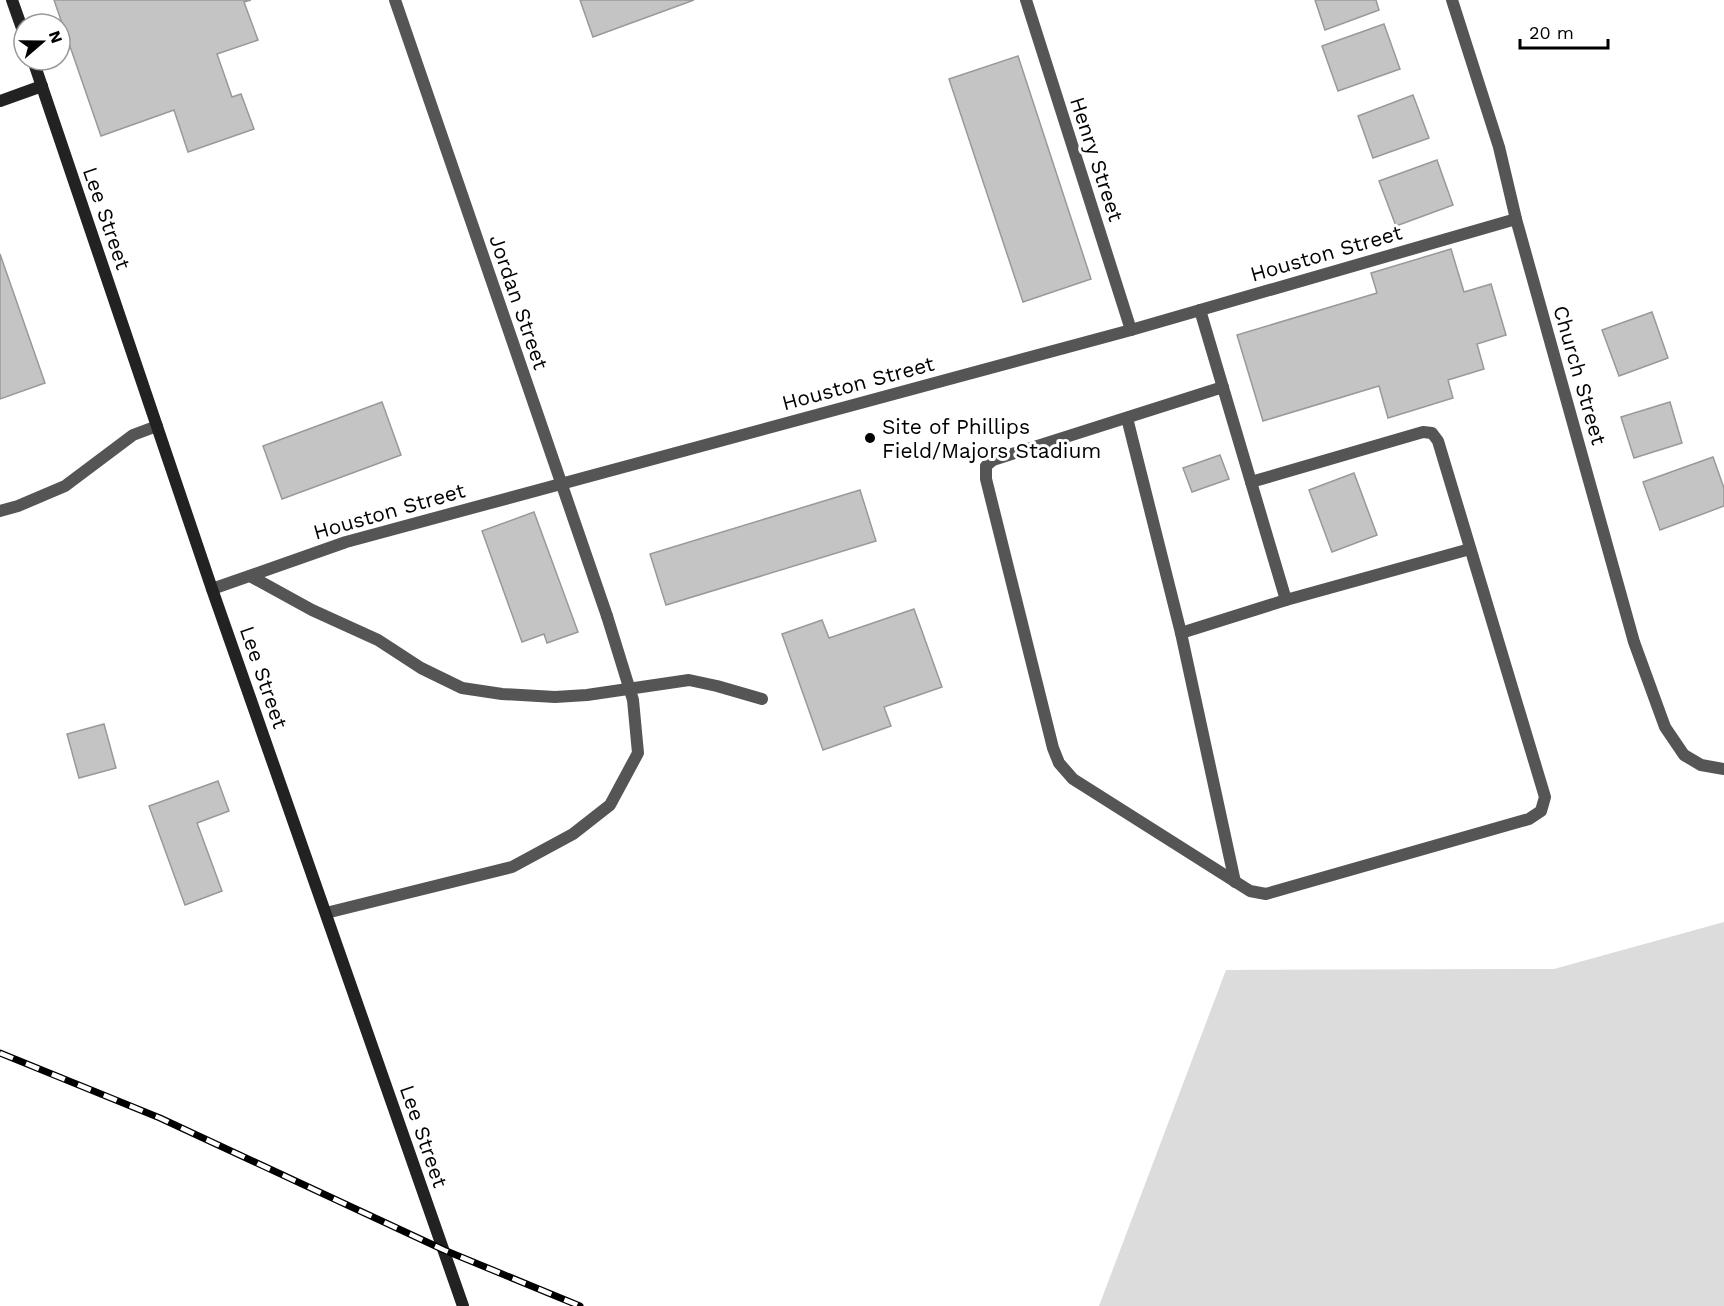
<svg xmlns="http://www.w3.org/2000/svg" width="1724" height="1306" font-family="'Work Sans',sans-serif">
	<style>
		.green { fill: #dcdcdc }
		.building { fill: #c4c4c4; stroke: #999; stroke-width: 1.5 }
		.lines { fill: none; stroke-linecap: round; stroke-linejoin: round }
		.service { stroke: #555; stroke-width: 12 }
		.minor { stroke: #555; stroke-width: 12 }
		.secondary { stroke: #222; stroke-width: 12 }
		.rail-casing { stroke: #000; stroke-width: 7 }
		.rail { stroke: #fff; stroke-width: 4.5; stroke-dasharray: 14; stroke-linecap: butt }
		.poi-dot { fill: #000; stroke: #fff; stroke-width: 2 }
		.labels { text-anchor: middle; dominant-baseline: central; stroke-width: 6; stroke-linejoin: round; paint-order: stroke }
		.street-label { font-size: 21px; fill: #000; stroke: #fff }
		.poi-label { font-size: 21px; fill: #000; stroke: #fff; text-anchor: start }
	</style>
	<rect width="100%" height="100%" fill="#fff"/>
	<!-- green -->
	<polygon class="green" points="1724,922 1724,1306 1099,1306 1226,970 1554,969"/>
	<!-- building -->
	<g class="building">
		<polygon points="54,0 251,0 244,2 258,40 217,54 232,97 241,94 254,129 188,152 174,110 101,136"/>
		<polygon points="580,0 694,0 593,37"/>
		<polygon points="1315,0 1376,0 1379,10 1325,30"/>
		<polygon points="1384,24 1400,69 1338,91 1322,46"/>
		<polygon points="1018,56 1091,279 1023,302 949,79"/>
		<polygon points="1413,95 1429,138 1373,158 1358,116"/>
		<polygon points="1437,160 1453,205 1396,226 1379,181"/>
		<polygon points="1451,249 1464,292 1491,284 1506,335 1477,344 1484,369 1448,380 1453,398 1388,418 1379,386 1263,421 1237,335 1377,293 1371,273"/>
		<polygon points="0,254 45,383 0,399"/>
		<polygon points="1652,312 1668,358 1619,376 1602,330"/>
		<polygon points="382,402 401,455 282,499 263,446"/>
		<polygon points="1670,402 1682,443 1634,458 1621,417"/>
		<polygon points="1220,455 1229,479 1192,492 1183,468"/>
		<polygon points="1713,457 1724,488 1724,506 1660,530 1643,482"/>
		<polygon points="1354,473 1377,535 1332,552 1309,490"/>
		<polygon points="860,490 876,541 666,605 650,554"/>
		<polygon points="534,512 578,632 547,643 544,634 522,642 482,531"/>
		<polygon points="914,609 942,687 884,707 891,726 823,750 782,634 822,620 829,638"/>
		<polygon points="104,724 116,768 79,778 67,734"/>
		<polygon points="218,781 229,811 197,823 222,891 185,905 149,806"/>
	</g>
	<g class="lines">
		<!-- service -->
		<g class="service">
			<polyline points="1200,310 1286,600"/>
			<polyline points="1223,387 993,460 986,466 986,479 1053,748 1059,763 1073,779 1250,891 1266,894 1529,819 1541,811 1545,797 1438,441 1432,433 1423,432 1251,482"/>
			<polyline points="1127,418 1181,633 1235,882"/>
			<polyline points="0,511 18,506 65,486 133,435 157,426"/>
			<polyline points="250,576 312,610 378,640 421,668 462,688 502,694 555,697 587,695 689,680 717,686 762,699"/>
			<polyline points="1181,633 1286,600 1470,549"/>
			<polyline points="326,913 512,867 573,834 610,805 638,753 633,700 607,616"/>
		</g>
		<!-- minor -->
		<g class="minor">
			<polyline points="395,0 607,616"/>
			<polyline points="1026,0 1131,330"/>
			<polyline points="1452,0 1499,147 1516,219 1634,642 1665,727 1684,755 1701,765 1724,769"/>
			<polyline points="212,589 346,542 1131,330 1516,219"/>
		</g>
		<!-- secondary -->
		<g class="secondary">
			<polyline points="12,0 24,34"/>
			<polyline points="33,60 212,589 463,1306"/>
			<polyline points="0,101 42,86"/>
		</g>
		<defs>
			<polyline id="rail" points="0,1053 160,1118 444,1250 580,1306"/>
		</defs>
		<!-- rail casing -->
		<use href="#rail" class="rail-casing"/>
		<!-- rail -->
		<use href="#rail" class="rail"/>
	</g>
	<!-- markers -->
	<circle class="poi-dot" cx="870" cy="438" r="6"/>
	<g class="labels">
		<!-- street labels -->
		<g class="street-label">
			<text transform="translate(1097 159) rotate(72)">Henry Street</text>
			<text transform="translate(107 218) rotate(71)">Lee Street</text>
			<text transform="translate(1326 253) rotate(-16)">Houston Street</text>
			<text transform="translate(519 302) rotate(71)">Jordan Street</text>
			<text transform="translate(1580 375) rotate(74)">Church Street</text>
			<text transform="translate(858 383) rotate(-15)">Houston Street</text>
			<text transform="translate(389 511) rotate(-16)">Houston Street</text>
			<text transform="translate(264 677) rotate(71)">Lee Street</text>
			<text transform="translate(424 1136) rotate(71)">Lee Street</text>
		</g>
		<!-- poi labels -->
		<g class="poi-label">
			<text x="882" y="426">Site of Phillips<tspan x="882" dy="24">Field/Majors Stadium</tspan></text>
		</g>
	</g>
	<!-- north arrow -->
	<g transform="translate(42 42) rotate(70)"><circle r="28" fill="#ffffff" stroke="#999999" stroke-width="1.5"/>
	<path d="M0-4.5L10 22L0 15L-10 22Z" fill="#000000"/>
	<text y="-9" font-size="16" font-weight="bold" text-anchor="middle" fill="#000000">N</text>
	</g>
	<!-- scale -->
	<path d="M1520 39v9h88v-9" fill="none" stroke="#000000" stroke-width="3"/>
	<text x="1529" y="39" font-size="18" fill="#000000" stroke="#ffffff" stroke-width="4.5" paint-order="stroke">20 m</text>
</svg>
